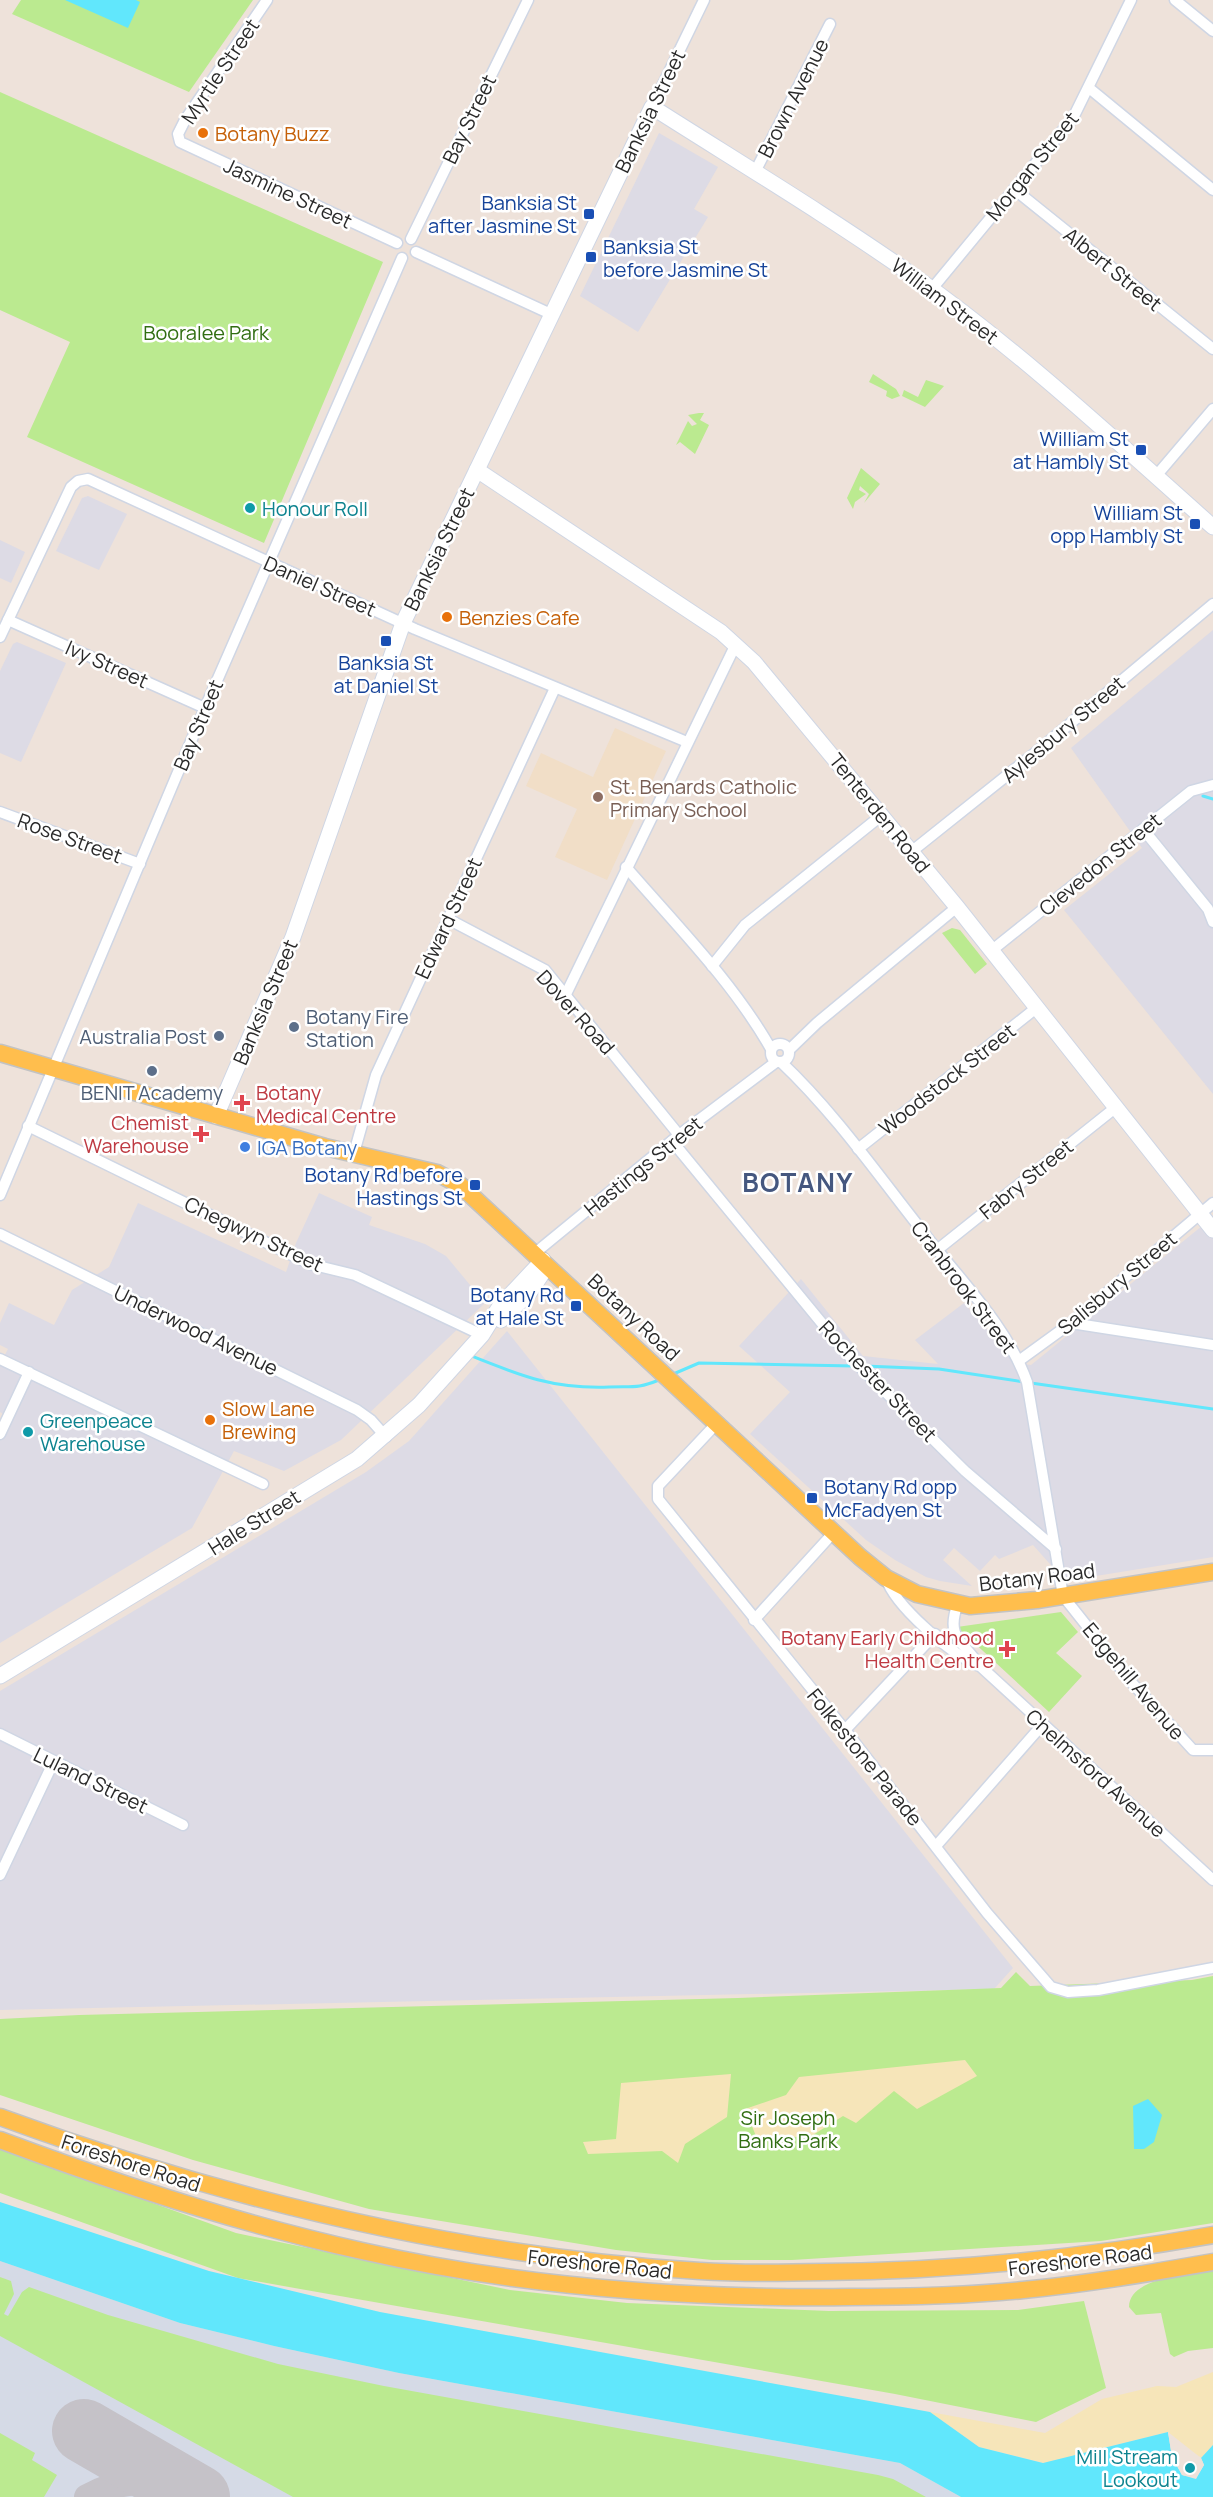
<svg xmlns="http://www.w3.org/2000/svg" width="1213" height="2497" font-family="Manrope,sans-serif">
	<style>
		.industrial { fill: #dddbe5 }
		.education { fill: #f1dec7 }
		.airport { fill: #d5dae6 }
		.green { fill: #bbea90 }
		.sand { fill: #f6e5b9 }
		.water { fill: #61e7fc }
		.pier { fill: #eee2da }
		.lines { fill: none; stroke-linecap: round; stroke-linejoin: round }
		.stream { stroke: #61e7fc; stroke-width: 3 }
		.taxiway { stroke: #c5c2c8; stroke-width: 26 }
		.runway { stroke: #c5c2c8; stroke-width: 64 }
		.street-casing { stroke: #cfd6e4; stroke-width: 13 }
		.secondary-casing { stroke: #cfd6e4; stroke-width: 17 }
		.primary-casing { stroke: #c3c3c3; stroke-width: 19 }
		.street { stroke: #fff; stroke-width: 10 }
		.secondary { stroke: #fff; stroke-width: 15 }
		.primary { stroke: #ffbe4d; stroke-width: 16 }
		.food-dot { fill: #e8710a; stroke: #fff; stroke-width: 2 }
		.transit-dot { fill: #1a4fb4; stroke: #fff; stroke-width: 2 }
		.culture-dot { fill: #0f9aa8; stroke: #fff; stroke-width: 2 }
		.education-dot { fill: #8d6e63; stroke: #fff; stroke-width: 2 }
		.service-dot { fill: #5c6f8a; stroke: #fff; stroke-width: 2 }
		.health-dot { fill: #e0444e; stroke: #fff; stroke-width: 2 }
		.shop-dot { fill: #3f7fe0; stroke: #fff; stroke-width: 2 }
		.labels { text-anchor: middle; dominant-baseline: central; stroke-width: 5; stroke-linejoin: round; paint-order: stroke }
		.street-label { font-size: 20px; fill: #2a2a2a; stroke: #fff }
		.food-label { font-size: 20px; fill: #c56008; stroke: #fff; text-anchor: start }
		.transit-label { font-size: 20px; fill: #164399; stroke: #fff; text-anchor: end }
		.park-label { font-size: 20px; fill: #316e12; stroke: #fff }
		.culture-label { font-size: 20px; fill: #0d838f; stroke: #fff; text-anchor: start }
		.education-label { font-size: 20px; fill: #785e54; stroke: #fff; text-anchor: start }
		.service-label { font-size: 20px; fill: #4e5e75; stroke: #fff; text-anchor: start }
		.health-label { font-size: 20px; fill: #be3a42; stroke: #fff; text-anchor: end }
		.shop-label { font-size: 20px; fill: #366cbe; stroke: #fff; text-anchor: start }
		.district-label { font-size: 26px; font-weight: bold; letter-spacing: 1.5px; fill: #45577f; stroke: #fff }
	</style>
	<rect width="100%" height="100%" fill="#eee2da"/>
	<!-- industrial -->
	<g class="industrial">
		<polygon points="659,133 718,167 694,209 708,217 638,332 580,296"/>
		<polygon points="88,496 127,514 99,570 56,551 82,498"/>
		<polygon points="0,540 25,552 11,583 0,578"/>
		<polygon points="1213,630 1213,1094 1064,910 1142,848 1071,748"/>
		<polygon points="17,642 66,663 21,762 0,753 0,671 13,644"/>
		<polygon points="319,1193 372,1217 369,1225 425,1244 446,1256 485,1303 341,1440 284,1471 234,1451 192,1528 0,1643 0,1420 3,1414 0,1412 0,1364 8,1349 0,1345 0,1323 9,1303 54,1325 72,1290 109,1267 138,1203 286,1272 296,1243"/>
		<polygon points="1213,1217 1213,1557 1065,1581 1033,1545 999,1559 995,1555 980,1571 954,1548 943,1560 972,1586 940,1581 926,1577 895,1560 866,1540 750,1434 790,1392 739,1346 801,1279 863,1356 938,1364 915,1340 964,1303 1017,1363 1031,1365"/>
		<polygon points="507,1331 1013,1968 994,1989 0,2010 0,1691 366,1472 409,1441"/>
	</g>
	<!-- education -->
	<polygon class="education" points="615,728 666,751 607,880 555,857 577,809 526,786 541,753 593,777"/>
	<!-- airport -->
	<polygon class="airport" points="0,2261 180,2323 274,2346 399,2373 900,2463 961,2497 0,2497"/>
	<!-- green -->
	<g class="green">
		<polygon points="21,0 253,0 189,92 12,14"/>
		<polygon points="0,92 383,262 264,543 27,437 70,342 0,310"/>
		<polygon points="873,374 896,389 900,396 892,399 886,396 887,391 869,382"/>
		<polygon points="926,380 944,386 925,407 902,396 904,390 918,397"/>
		<polygon points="699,413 704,413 700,420 709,425 695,454 680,442 676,445 688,421 692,426 697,424 688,415"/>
		<polygon points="861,468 880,484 864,503 869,494 860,486 859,490 866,494 855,502 853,509 847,498"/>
		<polygon points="952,928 960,930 987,964 975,974 942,933"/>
		<polygon points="1061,1612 1078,1632 1056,1653 1082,1676 1049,1712 957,1627"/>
		<polygon points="1016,1972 1030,1986 1192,1980 1213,1976 1213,2223 1101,2241 792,2260 712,2260 616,2250 369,2209 193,2160 0,2095 0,2019 79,2015 738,1998 1001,1988"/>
		<polygon points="0,2148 236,2233 510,2290 627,2303 829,2311 1018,2310 1084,2301 1106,2388 1036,2422 895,2394 238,2278 0,2193"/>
		<path d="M1213 2270V2348L1188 2351 1174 2357 1170 2354 1161 2313 1136 2315 1129 2307C1129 2277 1190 2275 1213 2270Z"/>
		<polygon points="0,2277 11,2281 14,2294 4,2314 8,2316 22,2292 29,2287 108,2315 278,2364 384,2386 878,2475 893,2479 926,2497 293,2497 0,2336"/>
		<polygon points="0,2433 35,2453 32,2460 57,2475 44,2497 0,2497"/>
	</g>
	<!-- sand -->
	<g class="sand">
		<polygon points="965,2060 977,2076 917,2109 894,2091 856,2123 843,2116 813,2135 758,2141 745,2109 786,2095 799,2077"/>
		<polygon points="731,2074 727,2117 685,2144 678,2163 662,2151 588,2154 583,2142 616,2139 621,2083"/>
		<polygon points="1213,2372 1213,2445 1201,2458 1168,2432 1044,2463 979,2447 930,2412 1045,2433 1102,2399 1157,2386 1176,2387"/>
	</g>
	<!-- water -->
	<g class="water">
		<polygon points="65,0 136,0 140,2 128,28"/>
		<polygon points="1148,2099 1162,2115 1154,2142 1144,2149 1134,2149 1133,2106"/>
		<polygon points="0,2202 209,2271 380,2312 930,2412 979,2447 1043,2463 1168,2432 1172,2457 1182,2475 1196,2478 1204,2465 1201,2458 1213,2445 1213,2497 961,2497 900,2463 399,2373 274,2346 180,2323 0,2261"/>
	</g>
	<!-- pier -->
	<polygon class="pier" points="1168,2432 1171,2435 1175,2456 1184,2473 1194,2475 1201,2464 1199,2456 1201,2458 1204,2465 1196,2479 1182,2475 1172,2457"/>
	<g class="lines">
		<!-- stream -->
		<g class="stream">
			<polyline points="1203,796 1213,799"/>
			<path d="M469 1355C521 1376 553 1389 609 1387 632 1386 637 1389 659 1380"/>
			<polyline points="864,1366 939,1369 1024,1382"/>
			<polyline points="671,1375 699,1363 854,1366"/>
			<polyline points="1031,1383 1213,1409"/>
		</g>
		<!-- taxiway -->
		<path class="taxiway" d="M87 2497C117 2480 154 2477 186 2491"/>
		<!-- runway -->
		<polyline class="runway" points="84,2431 198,2497"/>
		<defs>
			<g id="street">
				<polyline points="267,0 185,120 178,134 180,142 397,243"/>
				<polyline points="1175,0 1213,31"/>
				<polyline points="1089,88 1213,190"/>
				<polyline points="652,107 704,0"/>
				<polyline points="755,172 830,24"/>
				<polyline points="1014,189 1213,349"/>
				<polyline points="411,239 528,0"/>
				<polyline points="416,252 553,315"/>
				<polyline points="931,290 1073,118 1131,0"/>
				<polyline points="1156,476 1213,409"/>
				<polyline points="8,620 205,708"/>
				<polyline points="0,637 71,487 78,481 88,479 415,629 687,742"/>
				<polyline points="0,812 140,864"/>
				<polyline points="1143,829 1208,909 1213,922"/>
				<polyline points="911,852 1035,753 1213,604"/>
				<path d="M626 867C676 925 733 982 771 1049"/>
				<polyline points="448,919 545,970 679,1135"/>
				<polyline points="991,951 1191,791 1213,785"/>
				<polyline points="712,966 745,925 882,815"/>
				<polyline points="566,994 736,644"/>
				<circle cx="780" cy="1053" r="9"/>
				<polyline points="789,1050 817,1023 957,907"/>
				<path d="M781 1062C836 1114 880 1178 927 1237 962 1282 1008 1328 1027 1382L1063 1596 1133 1684 1193 1750H1213"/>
				<polyline points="28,1126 310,1264 355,1275 482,1335"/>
				<polyline points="672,1141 848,1355 965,1471 1056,1549"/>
				<polyline points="858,1149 1035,1009"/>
				<polyline points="354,1153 376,1075 555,688"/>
				<polyline points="0,1195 205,708 402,258"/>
				<polyline points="0,1234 357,1410 371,1420 386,1437"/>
				<polyline points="937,1250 1115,1108"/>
				<polyline points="535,1253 679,1135 776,1062"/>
				<polyline points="1071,1323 1213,1345"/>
				<polyline points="0,1359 263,1484"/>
				<polyline points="1020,1360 1071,1323 1213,1203"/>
				<polyline points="717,1423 658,1486 658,1499 845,1730 987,1913 1051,1987 1068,1992 1098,1990 1213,1968"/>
				<polyline points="0,1434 29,1372"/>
				<path d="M886 1578C895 1606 950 1653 977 1665"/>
				<path d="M957 1606C946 1638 963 1641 979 1665L1213 1880"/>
				<polyline points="754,1620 834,1532"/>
				<polyline points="845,1730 935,1634"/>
				<polyline points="0,1734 183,1825"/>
				<polyline points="936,1846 1043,1724"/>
				<polyline points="0,1875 53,1763"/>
			</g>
			<g id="secondary">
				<polyline points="477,470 721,632 754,662 957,907 1213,1230"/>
				<path d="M216 1116 293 937 403 623 652 107C740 163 830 217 915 277 1021 352 1116 441 1213 527"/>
				<polyline points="501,1320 529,1293 544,1271"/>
				<polyline points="0,1676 357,1459 419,1405 482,1335 500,1306 543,1260"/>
			</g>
			<g id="primary">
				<polyline points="0,1053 325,1147 437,1173 460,1185 860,1557 886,1578 917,1594 970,1606 1037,1600 1213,1572"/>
				<path d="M0 2117C226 2200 460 2256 700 2271 742 2274 783 2273 824 2272 957 2271 1083 2258 1213 2235"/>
				<path d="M0 2140C118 2184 239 2224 362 2251 521 2287 686 2299 849 2297 907 2297 965 2296 1023 2290 1086 2284 1150 2273 1213 2262"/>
			</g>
		</defs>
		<!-- street casing -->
		<use href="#street" class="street-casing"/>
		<!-- secondary casing -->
		<use href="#secondary" class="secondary-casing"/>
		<!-- primary casing -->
		<use href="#primary" class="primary-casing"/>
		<!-- street -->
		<use href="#street" class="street"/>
		<!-- secondary -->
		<use href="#secondary" class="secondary"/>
		<!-- primary -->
		<use href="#primary" class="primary"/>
	</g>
	<!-- markers -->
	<g class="food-dot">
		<circle cx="203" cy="133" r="6"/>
		<circle cx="447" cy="617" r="6"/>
		<circle cx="210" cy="1420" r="6"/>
	</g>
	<g class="transit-dot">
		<rect x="583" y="208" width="12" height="12" rx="3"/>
		<rect x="585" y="251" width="12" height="12" rx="3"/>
		<rect x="1135" y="444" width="12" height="12" rx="3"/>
		<rect x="1189" y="518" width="12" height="12" rx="3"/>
		<rect x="380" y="635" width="12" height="12" rx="3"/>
		<rect x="469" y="1179" width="12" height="12" rx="3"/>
		<rect x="570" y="1300" width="12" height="12" rx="3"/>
		<rect x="806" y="1492" width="12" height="12" rx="3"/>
	</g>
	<g class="culture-dot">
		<circle cx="250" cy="508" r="6"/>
		<circle cx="28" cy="1432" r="6"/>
		<circle cx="1190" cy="2468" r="6"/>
	</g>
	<circle class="education-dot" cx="598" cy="797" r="6"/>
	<g class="service-dot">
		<circle cx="294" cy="1027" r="6"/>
		<circle cx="219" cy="1036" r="6"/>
		<circle cx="152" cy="1071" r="6"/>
	</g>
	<g class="health-dot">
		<path d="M239 1094h6v6h6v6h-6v6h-6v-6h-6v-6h6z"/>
		<path d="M198 1125h6v6h6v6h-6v6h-6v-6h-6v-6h6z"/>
		<path d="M1004 1640h6v6h6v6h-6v6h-6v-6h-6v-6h6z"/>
	</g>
	<circle class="shop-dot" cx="245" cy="1147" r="6"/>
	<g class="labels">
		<!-- street labels -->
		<g class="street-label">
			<text transform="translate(220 71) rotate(-56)">Myrtle Street</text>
			<text transform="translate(793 98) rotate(-63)">Brown Avenue</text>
			<text transform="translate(650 111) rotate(-64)">Banksia Street</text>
			<text transform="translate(469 119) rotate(-64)">Bay Street</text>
			<text transform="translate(1032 166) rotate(-51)">Morgan Street</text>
			<text transform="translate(288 193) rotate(25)">Jasmine Street</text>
			<text transform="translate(1113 269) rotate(39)">Albert Street</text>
			<text transform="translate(945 301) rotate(37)">William Street</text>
			<text transform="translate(439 549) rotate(-64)">Banksia Street</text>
			<text transform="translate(320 586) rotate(24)">Daniel Street</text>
			<text transform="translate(107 664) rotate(24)">Ivy Street</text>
			<text transform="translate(198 725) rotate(-67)">Bay Street</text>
			<text transform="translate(1063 729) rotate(-40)">Aylesbury Street</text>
			<text transform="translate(880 813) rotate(51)">Tenterden Road</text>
			<text transform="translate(70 838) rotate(20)">Rose Street</text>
			<text transform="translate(1100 864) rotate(-39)">Clevedon Street</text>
			<text transform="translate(448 918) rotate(-65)">Edward Street</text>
			<text transform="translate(265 1002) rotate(-67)">Banksia Street</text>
			<text transform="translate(576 1012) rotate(48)">Dover Road</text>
			<text transform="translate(947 1079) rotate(-38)">Woodstock Street</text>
			<text transform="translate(643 1166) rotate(-39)">Hastings Street</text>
			<text transform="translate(1026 1179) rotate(-39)">Fabry Street</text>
			<text transform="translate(254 1234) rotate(25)">Chegwyn Street</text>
			<text transform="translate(1117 1283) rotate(-40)">Salisbury Street</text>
			<text transform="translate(964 1287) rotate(53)">Cranbrook Street</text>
			<text transform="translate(634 1317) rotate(43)">Botany Road</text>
			<text transform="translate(196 1330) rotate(26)">Underwood Avenue</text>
			<text transform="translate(878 1381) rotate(46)">Rochester Street</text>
			<text transform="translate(254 1522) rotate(-32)">Hale Street</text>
			<text transform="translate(1037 1577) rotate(-7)">Botany Road</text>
			<text transform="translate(1134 1681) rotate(50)">Edgehill Avenue</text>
			<text transform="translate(865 1757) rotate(51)">Folkestone Parade</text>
			<text transform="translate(1096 1773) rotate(42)">Chelmsford Avenue</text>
			<text transform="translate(91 1780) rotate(26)">Luland Street</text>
			<text transform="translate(131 2163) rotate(18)">Foreshore Road</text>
			<text transform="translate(1080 2260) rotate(-7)">Foreshore Road</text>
			<text transform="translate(600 2264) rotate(6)">Foreshore Road</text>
		</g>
		<!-- food labels -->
		<g class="food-label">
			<text x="215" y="133">Botany Buzz</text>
			<text x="459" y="617">Benzies Cafe</text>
			<text x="222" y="1408">Slow Lane<tspan x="222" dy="23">Brewing</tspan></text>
		</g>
		<!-- transit labels -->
		<g class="transit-label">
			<text x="577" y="202">Banksia St<tspan x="577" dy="23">after Jasmine St</tspan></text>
			<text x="603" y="246" text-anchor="start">Banksia St<tspan x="603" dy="23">before Jasmine St</tspan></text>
			<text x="1129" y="438">William St<tspan x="1129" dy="23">at Hambly St</tspan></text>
			<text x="1183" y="512">William St<tspan x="1183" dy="23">opp Hambly St</tspan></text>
			<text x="386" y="662" text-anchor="middle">Banksia St<tspan x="386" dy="23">at Daniel St</tspan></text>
			<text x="463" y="1174">Botany Rd before<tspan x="463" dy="23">Hastings St</tspan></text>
			<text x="564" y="1294">Botany Rd<tspan x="564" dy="23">at Hale St</tspan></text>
			<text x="824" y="1486" text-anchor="start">Botany Rd opp<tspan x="824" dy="23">McFadyen St</tspan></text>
		</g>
		<!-- park labels -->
		<g class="park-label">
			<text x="206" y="332">Booralee Park</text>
			<text x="788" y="2117">Sir Joseph<tspan x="788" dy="23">Banks Park</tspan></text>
		</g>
		<!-- culture labels -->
		<g class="culture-label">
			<text x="262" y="508">Honour Roll</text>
			<text x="40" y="1420">Greenpeace<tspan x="40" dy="23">Warehouse</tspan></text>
			<text x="1178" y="2456" text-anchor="end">Mill Stream<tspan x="1178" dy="23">Lookout</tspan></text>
		</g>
		<!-- education labels -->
		<g class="education-label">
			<text x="610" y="786">St. Benards Catholic<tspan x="610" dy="23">Primary School</tspan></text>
		</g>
		<!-- service labels -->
		<g class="service-label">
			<text x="306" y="1016">Botany Fire<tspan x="306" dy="23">Station</tspan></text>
			<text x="207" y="1036" text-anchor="end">Australia Post</text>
			<text x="152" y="1092" text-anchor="middle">BENIT Academy</text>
		</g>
		<!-- health labels -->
		<g class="health-label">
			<text x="256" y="1092" text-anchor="start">Botany<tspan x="256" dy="23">Medical Centre</tspan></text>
			<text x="189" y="1122">Chemist<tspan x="189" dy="23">Warehouse</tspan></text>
			<text x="994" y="1637">Botany Early Childhood<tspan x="994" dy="23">Health Centre</tspan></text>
		</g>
		<!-- shop labels -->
		<g class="shop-label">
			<text x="257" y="1147">IGA Botany</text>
		</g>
		<!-- district labels -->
		<g class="district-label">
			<text x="798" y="1182">BOTANY</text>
		</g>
	</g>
</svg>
